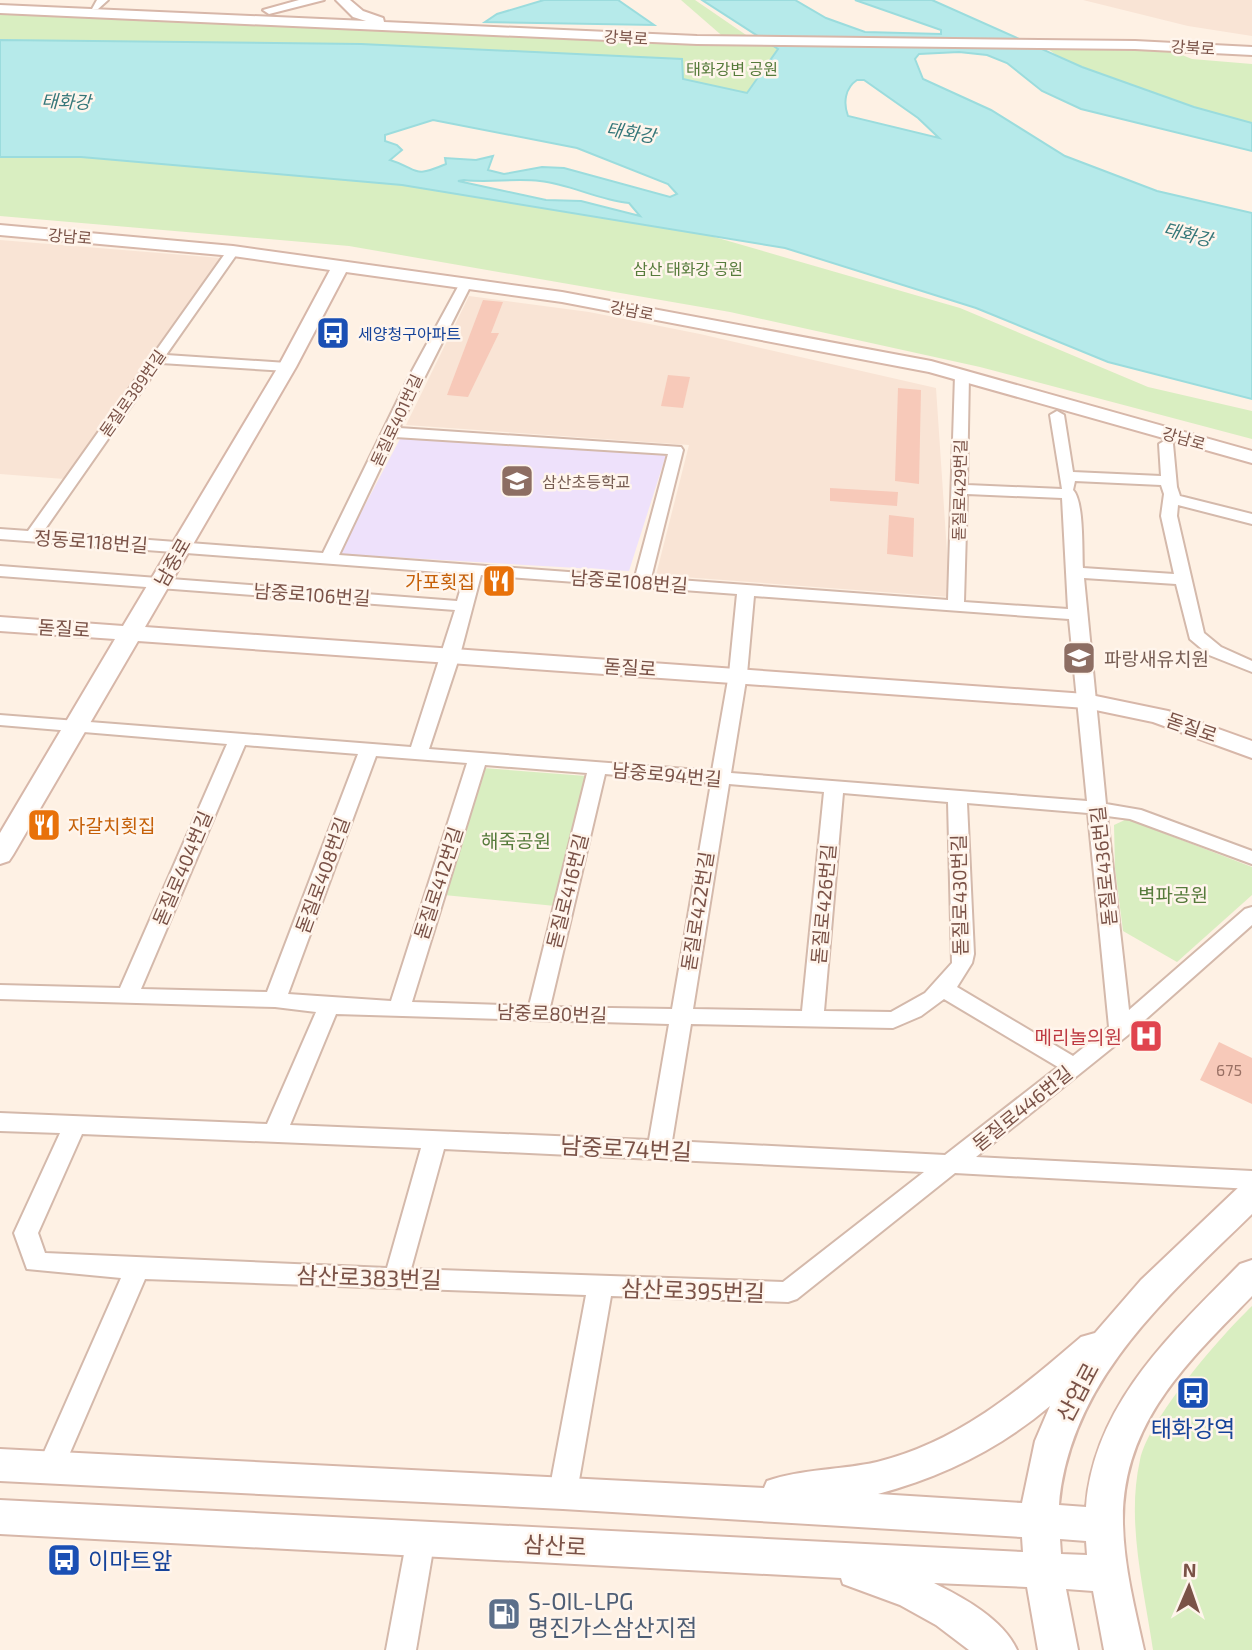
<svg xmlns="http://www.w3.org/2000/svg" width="1252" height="1650" font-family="'Exo 2','Noto Sans KR',sans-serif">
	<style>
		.residential { fill: #f9e4d5 }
		.education { fill: #eee1fb }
		.green { fill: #d9eec1 }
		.water { fill: #b6eaea; stroke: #9bdcdd; stroke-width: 2; fill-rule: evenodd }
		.building { fill: #f7c9b9 }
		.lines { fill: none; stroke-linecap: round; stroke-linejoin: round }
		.street-casing { stroke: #d4b9ab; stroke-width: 4 }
		.secondary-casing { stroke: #d7b7a9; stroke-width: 4 }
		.street { fill: #fff; fill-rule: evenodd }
		.secondary { fill: #fff; fill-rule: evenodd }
		.labels { text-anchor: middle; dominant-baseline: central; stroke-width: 5; stroke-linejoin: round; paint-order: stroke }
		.far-street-label { font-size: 16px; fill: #7a5247; stroke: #fff5ec }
		.far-park-label { font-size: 16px; fill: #567b3b; stroke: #fff5ec }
		.far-transit-label { font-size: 16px; fill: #164399; stroke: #fff5ec; text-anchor: start }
		.far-education-label { font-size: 16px; fill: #785e54; stroke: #fff5ec; text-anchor: start }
		.number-label { font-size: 16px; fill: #997064 }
		.far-water-label { font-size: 18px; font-style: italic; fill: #357779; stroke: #fff5ec }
		.street-label { font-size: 19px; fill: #7a5247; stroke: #fff5ec }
		.food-label { font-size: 19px; fill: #c56008; stroke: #fff5ec; text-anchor: end }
		.education-label { font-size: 19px; fill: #785e54; stroke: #fff5ec; text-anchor: start }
		.park-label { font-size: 19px; fill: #567b3b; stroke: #fff5ec }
		.health-label { font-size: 19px; fill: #be3a42; stroke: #fff5ec; text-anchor: end }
		.near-street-label { font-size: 23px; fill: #7a5247; stroke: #fff5ec }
		.near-transit-label { font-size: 23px; fill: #164399; stroke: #fff5ec }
		.near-service-label { font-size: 23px; fill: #4e5e75; stroke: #fff5ec; text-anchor: start }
	</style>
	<rect width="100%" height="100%" fill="#fef1e4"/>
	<!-- residential -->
	<g class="residential">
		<polygon points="1083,0 1252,0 1252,36 1188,26"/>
		<polygon points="0,240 221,258 64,479 0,474"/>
		<polygon points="469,296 589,312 700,334 936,388 950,597 656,575 689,445 406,425"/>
	</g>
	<!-- education -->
	<polygon class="education" points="401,437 666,455 629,571 339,554"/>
	<!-- green -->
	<g class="green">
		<polygon points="681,0 695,0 749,37 727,40"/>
		<polygon points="0,13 774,46 778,49 747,93 683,79 681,59 361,44 0,40"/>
		<polygon points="1048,49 1172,51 1192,59 1252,64 1252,126 1073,67"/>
		<polygon points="0,157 81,157 402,185 697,232 960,308 1148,387 1252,411 1252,439 980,367 730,312 349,246 0,216"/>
		<polygon points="483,768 586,776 555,906 444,895"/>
		<polygon points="1127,819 1252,867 1252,895 1177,962 1123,931 1115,868 1114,825"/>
		<path d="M1252 1306V1650H1153C1144 1588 1126 1522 1140 1460 1149 1418 1220 1337 1252 1306Z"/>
	</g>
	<!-- water -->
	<g class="water">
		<polygon points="544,0 618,0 654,25 485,22 497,14"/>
		<path d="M702 0H795L826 18 865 32 941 34V30L855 0H932L1082 67 1194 107 1252 123V151L1081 109 1042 91 1007 63 987 55 959 52 919 54 915 59 923 79 991 110 1065 156 1157 191 1252 213V399L1108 362 976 308 785 248 402 185 81 157H0V40L361 44 682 59 683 79 747 93 778 49ZM857 80H864L918 118 939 138 848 116C843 103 845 88 857 80ZM433 120 577 148 668 184 677 194 670 197 564 168 542 167 504 174 488 170 493 156 476 160 445 158 446 164C411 179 420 169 390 160L402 150 397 145 385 141V135ZM464 180C489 183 514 178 540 181 570 184 598 200 629 203L640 216 581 201 546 200 458 181Z"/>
	</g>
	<!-- building -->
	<g class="building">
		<polygon points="483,300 503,302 491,333 499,333 468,397 447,395"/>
		<polygon points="668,375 690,377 683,408 661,406"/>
		<polygon points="898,388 921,390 919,484 895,481"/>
		<polygon points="830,488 898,492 897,506 830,501"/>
		<polygon points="889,515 914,518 913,557 887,554"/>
		<polygon points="1219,1042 1252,1058 1252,1104 1200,1080"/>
	</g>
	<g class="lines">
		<defs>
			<g id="street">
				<polygon points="97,0 108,0 98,9 92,9"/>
				<path d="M233 247 239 251 166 355 287 363 294 367 287 371 161 363 43 532 323 553 411 373 460 283 466 279 472 283 399 428 681 447 683 450 651 578 948 600 955 375 962 371 969 375 967 485 1062 489 1050 415 1057 411 1064 415 1073 472 1161 476 1159 444 1166 440 1173 444 1177 487 1180 496 1252 514V524L1178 505 1177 516 1204 633 1221 647 1252 661V672L1209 655 1190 639 1176 584 1084 578 1106 804 1141 810 1252 851V864L1130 819 1107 816 1129 1010 1245 909 1252 907V925L1128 1035 976 1157 1252 1171V1189L955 1173 797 1299 788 1302 611 1296 577 1492 573 1501 563 1504 553 1501 549 1492 586 1295 145 1279 60 1476 50 1480 40 1476 37 1468 121 1278 27 1269 14 1233 60 1133 0 1131V1113L267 1124 316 1012 275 1007 0 999V985L120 988 227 744 0 725V715L411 747 455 610 0 576V566L457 601 465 574 0 539V529L28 531 229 248ZM395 437 668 454 635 577 339 555ZM1075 481 1161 485 1164 494 1161 516 1174 574 1083 568C1082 550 1084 501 1073 490ZM967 494 1062 498 1068 609 964 602ZM481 575 737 594 729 674 712 771 429 749 460 655ZM754 596 1069 619 1087 801 731 773 747 674ZM245 745 358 754 267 992 141 989ZM376 756 467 763 391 1001 288 994ZM485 765 587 773 529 1006 412 1002ZM605 774 711 783 672 1009 550 1007ZM729 784 824 792 802 1011 693 1009ZM843 793 948 802 952 963 925 993 891 1012 824 1011ZM967 803 1088 813 1109 1027 1073 1056 957 987 972 963 974 954ZM944 999 1058 1067 945 1155 672 1141 691 1024 893 1028 921 1016ZM336 1014 669 1024 649 1140 290 1125ZM82 1134 421 1148 387 1268 45 1253 38 1233ZM444 1149 924 1172 783 1282 411 1269Z"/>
				<polygon points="421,1525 431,1529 435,1538 416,1650 386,1650 407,1538 411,1529"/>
			</g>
			<g id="secondary">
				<polygon points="299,0 324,0 269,14 263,10"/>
				<polygon points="336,0 350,0 363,11 383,18 384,22 697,36 1135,41 1252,47 1252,55 1135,49 697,44 0,13 0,5 366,21 353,17"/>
				<polygon points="0,225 233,246 562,292 931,361 1252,451 1252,463 929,372 562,302 346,272 296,367 145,627 1086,694 1168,711 1252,741 1252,758 1153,722 1086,708 138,641 13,855 9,861 0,864 0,833 115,639 0,631 0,617 123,626 278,367 330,270 233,256 0,235"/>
				<path d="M1252 1182V1214C1167 1297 1070 1380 1059 1505L1086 1507C1094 1404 1171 1334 1240 1264L1252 1260V1296C1187 1363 1121 1423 1123 1524 1124 1567 1135 1609 1144 1650H1104L1093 1591 1066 1589 1078 1650H1038L1027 1587 934 1583C964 1598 1003 1619 1017 1650H969L936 1625 900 1605 843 1584 841 1578 0 1534V1500L1023 1552 1022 1537 563 1509 0 1481V1449L764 1488 767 1481C801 1469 842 1470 877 1462 959 1442 1019 1390 1081 1337L1095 1333 1141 1280 1241 1185ZM1050 1406 1035 1441 1022 1503 878 1494C942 1477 999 1449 1050 1406ZM1060 1539 1086 1541 1087 1555 1061 1554Z"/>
			</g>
		</defs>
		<!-- street casing -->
		<use href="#street" class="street-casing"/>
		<!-- secondary casing -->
		<use href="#secondary" class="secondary-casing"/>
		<!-- street -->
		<use href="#street" class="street"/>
		<!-- secondary -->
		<use href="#secondary" class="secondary"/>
	</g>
	<!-- icons -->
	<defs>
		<symbol id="bus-square" viewBox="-11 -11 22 22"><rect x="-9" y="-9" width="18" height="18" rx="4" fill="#1a4fb4" stroke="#fff5ec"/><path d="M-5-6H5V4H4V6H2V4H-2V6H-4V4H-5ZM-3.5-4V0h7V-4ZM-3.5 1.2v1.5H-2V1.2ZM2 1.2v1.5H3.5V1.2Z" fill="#fff"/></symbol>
		<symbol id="school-square" viewBox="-11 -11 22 22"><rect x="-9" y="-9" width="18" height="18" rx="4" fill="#8d6e63" stroke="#fff5ec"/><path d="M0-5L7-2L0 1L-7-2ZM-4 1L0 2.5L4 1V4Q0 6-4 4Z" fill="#fff"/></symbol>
		<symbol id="restaurant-square" viewBox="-11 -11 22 22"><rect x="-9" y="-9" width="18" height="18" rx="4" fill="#e8710a" stroke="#fff5ec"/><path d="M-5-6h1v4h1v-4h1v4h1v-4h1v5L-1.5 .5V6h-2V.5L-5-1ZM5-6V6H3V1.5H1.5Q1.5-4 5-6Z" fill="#fff"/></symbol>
		<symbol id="hospital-square" viewBox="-11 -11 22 22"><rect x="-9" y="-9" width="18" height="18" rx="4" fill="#e0444e" stroke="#fff5ec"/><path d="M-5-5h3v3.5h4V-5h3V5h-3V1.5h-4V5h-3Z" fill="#fff"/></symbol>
		<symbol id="fuel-square" viewBox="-11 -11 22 22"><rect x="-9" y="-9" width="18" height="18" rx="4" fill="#5c6f8a" stroke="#fff5ec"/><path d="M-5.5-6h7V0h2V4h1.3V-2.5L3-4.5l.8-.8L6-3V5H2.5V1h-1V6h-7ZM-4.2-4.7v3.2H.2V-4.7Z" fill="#fff"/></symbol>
	</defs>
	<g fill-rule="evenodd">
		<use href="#bus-square" x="314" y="314" width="38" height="38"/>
		<use href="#school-square" x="498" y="462" width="38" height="38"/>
		<use href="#restaurant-square" x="480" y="562" width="38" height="38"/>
		<use href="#school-square" x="1060" y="639" width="38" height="38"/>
		<use href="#restaurant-square" x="25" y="806" width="38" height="38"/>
		<use href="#hospital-square" x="1127" y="1017" width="38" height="38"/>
		<use href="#bus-square" x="1174" y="1374" width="38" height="38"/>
		<use href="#bus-square" x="45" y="1541" width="38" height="38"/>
		<use href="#fuel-square" x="485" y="1595" width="38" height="38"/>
	</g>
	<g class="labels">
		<!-- far-street labels -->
		<g class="far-street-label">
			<text transform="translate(626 37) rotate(3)">강북로</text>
			<text transform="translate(1193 47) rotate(3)">강북로</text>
			<text transform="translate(70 236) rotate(5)">강남로</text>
			<text transform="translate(632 310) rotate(11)">강남로</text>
			<text transform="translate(132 393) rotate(-55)">돋질로389번길</text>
			<text transform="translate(396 420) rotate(-65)">돋질로401번길</text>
			<text transform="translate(1184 438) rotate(16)">강남로</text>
			<text transform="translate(959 490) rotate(-89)">돋질로429번길</text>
		</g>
		<!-- far-park labels -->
		<g class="far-park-label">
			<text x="732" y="68">태화강변 공원</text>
			<text x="688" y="268">삼산 태화강 공원</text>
		</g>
		<!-- far-transit labels -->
		<g class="far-transit-label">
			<text x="358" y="333">세양청구아파트</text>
		</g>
		<!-- far-education labels -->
		<g class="far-education-label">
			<text x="542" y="481">삼산초등학교</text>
		</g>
		<!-- number labels -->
		<g class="number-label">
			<text x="1229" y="1069">675</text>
		</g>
		<!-- far-water labels -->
		<g class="far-water-label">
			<text transform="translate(66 101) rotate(2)">태화강</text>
			<text transform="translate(631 132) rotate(9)">태화강</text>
			<text transform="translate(1188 234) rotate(14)">태화강</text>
		</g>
		<!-- street labels -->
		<g class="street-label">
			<text transform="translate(91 541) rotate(4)">정동로118번길</text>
			<text transform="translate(172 562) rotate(-60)">남중로</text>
			<text transform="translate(629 581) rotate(4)">남중로108번길</text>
			<text transform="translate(312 594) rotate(4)">남중로106번길</text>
			<text transform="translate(64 628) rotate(4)">돋질로</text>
			<text transform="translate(630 667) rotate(4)">돋질로</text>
			<text transform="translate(1192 727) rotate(19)">돋질로</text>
			<text transform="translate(667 774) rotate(5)">남중로94번길</text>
			<text transform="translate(1103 866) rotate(-96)">돋질로436번길</text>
			<text transform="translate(182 868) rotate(-67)">돋질로404번길</text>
			<text transform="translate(322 875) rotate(-70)">돋질로408번길</text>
			<text transform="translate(438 883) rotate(-72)">돋질로412번길</text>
			<text transform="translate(567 891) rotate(-76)">돋질로416번길</text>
			<text transform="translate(959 895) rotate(-91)">돋질로430번길</text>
			<text transform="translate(823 904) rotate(-85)">돋질로426번길</text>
			<text transform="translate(697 911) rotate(-81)">돋질로422번길</text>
			<text transform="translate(552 1013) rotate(2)">남중로80번길</text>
			<text transform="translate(1022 1108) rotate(-39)">돋질로446번길</text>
		</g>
		<!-- food labels -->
		<g class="food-label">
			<text x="475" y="581">가포횟집</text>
			<text x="68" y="825" text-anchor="start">자갈치횟집</text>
		</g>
		<!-- education labels -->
		<g class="education-label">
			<text x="1104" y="658">파랑새유치원</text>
		</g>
		<!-- park labels -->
		<g class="park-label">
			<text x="516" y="840">해죽공원</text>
			<text x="1173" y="894">벽파공원</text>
		</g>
		<!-- health labels -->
		<g class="health-label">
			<text x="1122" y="1036">메리놀의원</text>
		</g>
		<!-- near-street labels -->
		<g class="near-street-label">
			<text transform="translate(626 1148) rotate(3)">남중로74번길</text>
			<text transform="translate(369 1277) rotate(2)">삼산로383번길</text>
			<text transform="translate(693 1290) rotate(2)">삼산로395번길</text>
			<text transform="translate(1077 1392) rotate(-62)">산업로</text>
			<text transform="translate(555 1545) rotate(3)">삼산로</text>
		</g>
		<!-- near-transit labels -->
		<g class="near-transit-label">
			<text x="1193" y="1428">태화강역</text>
			<text x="88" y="1560" text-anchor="start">이마트앞</text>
		</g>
		<!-- near-service labels -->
		<g class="near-service-label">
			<text x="528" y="1601">S-OIL-LPG<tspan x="528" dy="26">명진가스삼산지점</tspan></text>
		</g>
	</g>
	<!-- north arrow -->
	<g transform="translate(1189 1587) rotate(2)" stroke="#fff5ec" stroke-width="5" paint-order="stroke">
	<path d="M0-5L12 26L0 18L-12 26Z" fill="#7a5247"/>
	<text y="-10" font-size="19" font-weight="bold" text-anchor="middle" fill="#7a5247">N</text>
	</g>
</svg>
